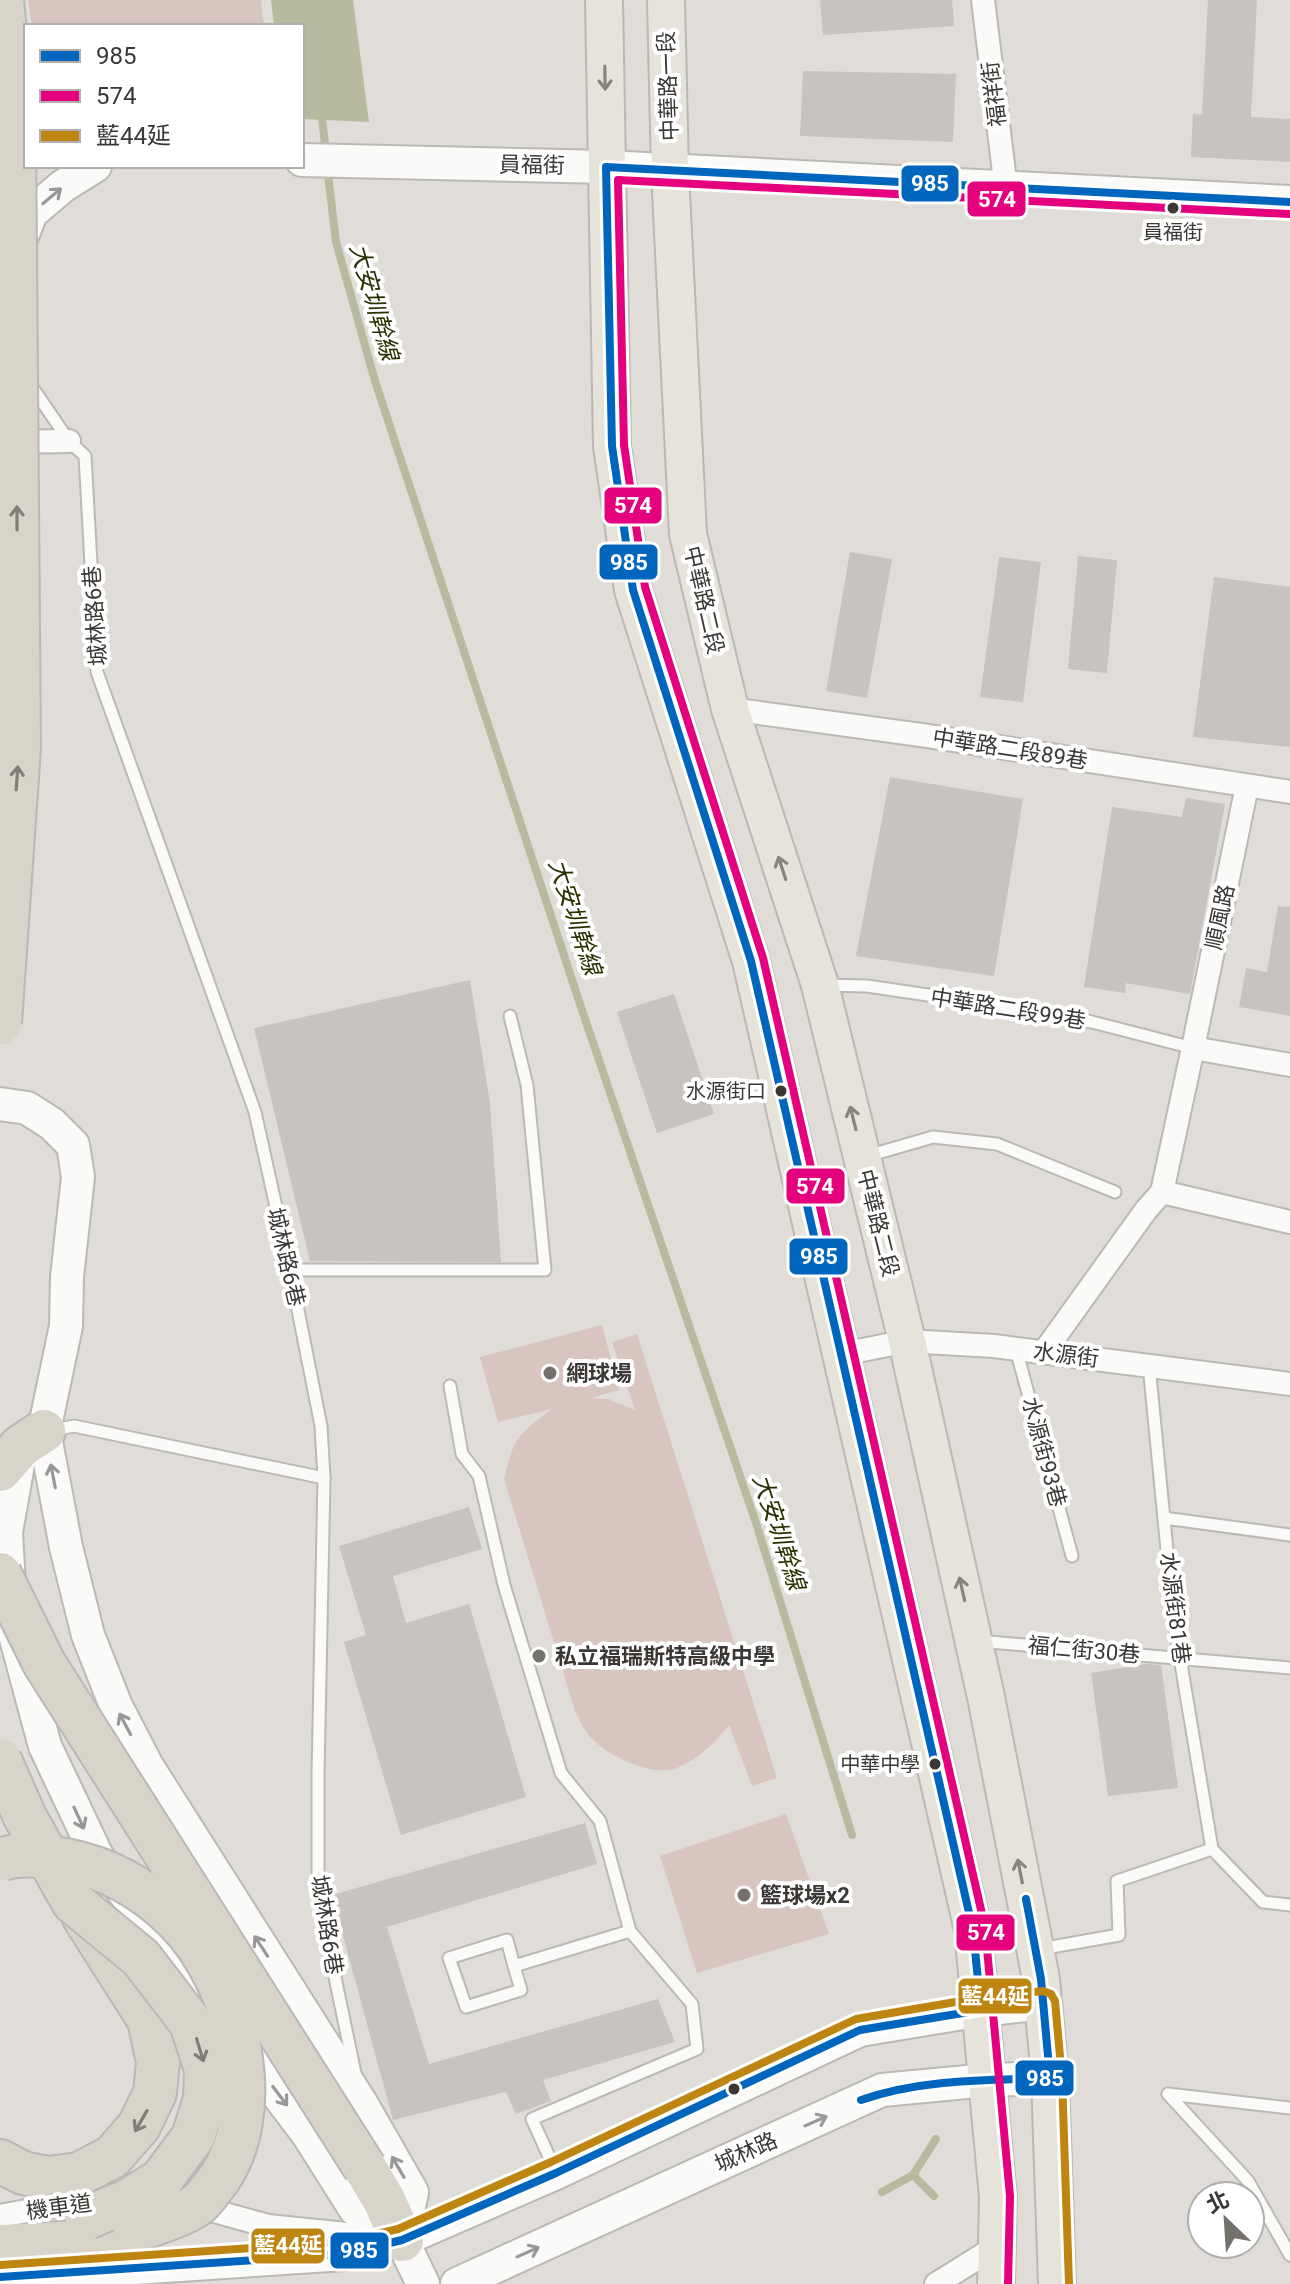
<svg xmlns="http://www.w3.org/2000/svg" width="1290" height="2284" font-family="Roboto,'Noto Sans TC',sans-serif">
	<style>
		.green { fill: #d9c5c0 }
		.water { fill: #b7ba9e }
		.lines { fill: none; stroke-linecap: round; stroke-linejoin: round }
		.stream { stroke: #b7ba9e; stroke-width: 8 }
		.building { fill: #c6c3c0 }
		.lane-casing { stroke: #bbb9b5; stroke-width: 15 }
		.street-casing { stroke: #bbb9b5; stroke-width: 26 }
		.secondary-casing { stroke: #bbb9b5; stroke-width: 36 }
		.primary-casing { stroke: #bab8b6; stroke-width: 40 }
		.highway-casing { stroke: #bab8b6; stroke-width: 46 }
		.lane { stroke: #fafaf9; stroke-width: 11 }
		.street { stroke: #fafaf9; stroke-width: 22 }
		.secondary { stroke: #fafaf9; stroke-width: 32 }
		.primary { stroke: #e6e3db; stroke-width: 36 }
		.highway { stroke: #d8d4c9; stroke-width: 42 }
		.highway-bridge-casing { stroke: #bab8b6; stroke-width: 46; stroke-linecap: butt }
		.highway-bridge { stroke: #d8d4c9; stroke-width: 42 }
		.bus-1-casing { stroke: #fff; stroke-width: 14 }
		.bus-2-casing { stroke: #fff; stroke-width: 14 }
		.bus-3-casing { stroke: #fff; stroke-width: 14 }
		.bus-1 { stroke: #0065bd; stroke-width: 8 }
		.bus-2 { stroke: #e5007d; stroke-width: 8 }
		.bus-3 { stroke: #be8510; stroke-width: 8 }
		.oneway { stroke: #87847f }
		.oneway2 { stroke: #9a9896 }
		.oneway3 { stroke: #817e77 }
		.bus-dot { fill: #3a3734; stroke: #fff; stroke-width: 3 }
		.poi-dot { fill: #74716d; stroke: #fff; stroke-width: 3 }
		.labels { text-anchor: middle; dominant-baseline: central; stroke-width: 8; stroke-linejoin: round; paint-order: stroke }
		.bus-label { font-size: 20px; fill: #3a3734; stroke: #fff; text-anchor: end }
		.street-label { font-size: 22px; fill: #3a3734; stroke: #fff }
		.poi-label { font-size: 22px; font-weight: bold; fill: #3a3734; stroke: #fff; text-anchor: start }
		.water-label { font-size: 24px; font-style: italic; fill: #2c3000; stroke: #fff }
		.line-badge { stroke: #fff; stroke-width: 3 }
		.badge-label { font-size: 22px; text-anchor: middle; font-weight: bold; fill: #fff }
	</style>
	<rect width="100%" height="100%" fill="#e0ddd8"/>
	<!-- green -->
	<g class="green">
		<polygon points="28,0 261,0 264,26 34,26 31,21"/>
		<path d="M602 1325 619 1390 591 1398 607 1399 635 1410 612 1342 637 1334 777 1778 752 1786 729 1725C716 1742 698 1759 677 1768 652 1778 602 1754 587 1733 582 1727 579 1718 575 1711L504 1479C513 1439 519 1433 552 1409L498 1422 480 1357Z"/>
		<polygon points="786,1814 829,1934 697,1973 660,1856"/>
	</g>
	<!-- water -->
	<polygon class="water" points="271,0 353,0 369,122 302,119 302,26 274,26"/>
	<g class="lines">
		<!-- stream -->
		<g class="stream">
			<polyline points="321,110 326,153"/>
			<polyline points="327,166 336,242 375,381 581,1007 757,1526 852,1835"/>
			<polyline points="913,2175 934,2196"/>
			<polyline points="882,2192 913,2175 936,2139"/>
		</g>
	</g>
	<!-- building -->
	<g class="building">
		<polygon points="820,0 952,0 954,26 823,35"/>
		<polygon points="1208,0 1257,0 1251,117 1290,119 1290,162 1191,157 1193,114 1202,115"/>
		<polygon points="803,71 956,74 953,142 800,136"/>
		<polygon points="850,552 892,559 867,698 826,691"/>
		<polygon points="1078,556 1117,560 1107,673 1068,669"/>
		<polygon points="999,557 1041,562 1023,702 980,697"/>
		<polygon points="1214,577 1290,587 1290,747 1193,737"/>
		<polygon points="890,777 1023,799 994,976 856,956"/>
		<polygon points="1186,798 1225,804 1190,994 1126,983 1125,993 1084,987 1112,807 1182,817"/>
		<polygon points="1278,906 1290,907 1290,1016 1239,1007 1246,968 1267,972"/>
		<polygon points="470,980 490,1103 501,1262 310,1261 254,1028"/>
		<polygon points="674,994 714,1114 657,1133 617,1012"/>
		<polygon points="469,1507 482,1549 393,1576 406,1623 469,1604 526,1797 401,1835 344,1642 366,1635 339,1546"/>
		<polygon points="1146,1664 1161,1665 1178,1788 1108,1796 1091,1673"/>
		<polygon points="585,1823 597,1864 387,1927 429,2064 658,1999 675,2042 543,2080 551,2101 516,2114 506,2092 393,2120 332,1895"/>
	</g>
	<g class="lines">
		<defs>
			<g id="lane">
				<polyline points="30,384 69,441 85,456 97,672 255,1112 290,1270 321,1426 324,1478 318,1775 318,1896 355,2073"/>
				<polyline points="824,985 867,986 1042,1012 1092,1022 1193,1048"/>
				<polyline points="867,1156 933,1137 997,1144 1115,1192"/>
				<polyline points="290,1270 545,1270 527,1085 510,1016"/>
				<polyline points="1016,1349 1072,1556"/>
				<polyline points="1149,1365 1174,1622 1212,1849"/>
				<polyline points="450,1386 462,1454 479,1476 504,1585 561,1773 600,1821 630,1931 692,2004 697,2049 532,2119 556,2172"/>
				<polyline points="53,1430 74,1426 324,1478"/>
				<polyline points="1164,1518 1290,1535"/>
				<polyline points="978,1641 1290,1668"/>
				<polyline points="1212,1849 1263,1902 1290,1905"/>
				<polyline points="1040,1949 1119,1935 1117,1881 1212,1849"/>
				<polyline points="514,1966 521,1990 466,2007 449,1958 507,1940 514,1966 630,1931"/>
				<polyline points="1168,2094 1248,2181 1290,2255"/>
				<polyline points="1168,2094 1290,2108"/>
			</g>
			<g id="street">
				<polyline points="983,0 1006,189"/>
				<polyline points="9,442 69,441"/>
				<polyline points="730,709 921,735 1290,792"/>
				<polyline points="1247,786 1193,1048 1290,1065"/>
				<polyline points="1193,1048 1162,1192 1290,1222"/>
				<polyline points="1044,1352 1146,1210 1162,1192"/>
				<polyline points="843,1354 907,1341 994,1346 1290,1384"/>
				<polyline points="214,2211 268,2226 385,2238"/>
				<polyline points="0,2216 59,2205 101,2201"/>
				<polyline points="936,2284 997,2246"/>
			</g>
			<g id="secondary">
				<polyline points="302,160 606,167 1290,202"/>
				<polyline points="18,247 31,213 63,186 95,166"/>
				<polyline points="0,1104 27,1108 52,1124 73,1145 78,1177 67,1277 66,1326 44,1431 66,1547 88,1635 116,1706 147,1766 361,2103 412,2192 402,2240"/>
				<polyline points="22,1442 6,1532 11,1620 45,1746 98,1858 307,2133 355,2209 402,2240"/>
				<polyline points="402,2240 423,2284"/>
				<polyline points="0,2277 345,2254 402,2240 556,2173 860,2030 981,2010 1043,2003"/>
				<polyline points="457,2284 882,2090 988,2080 1050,2078"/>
			</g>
			<g id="primary">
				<polyline points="604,0 612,446 633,590 751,961 973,1930 998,2197 996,2284"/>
				<polyline points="666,0 670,172 688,534 730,709 820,985 907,1341 986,1697 1041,1979 1050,2078 1057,2284"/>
			</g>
			<g id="highway">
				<polyline points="0,1470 21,1446 44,1431"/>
				<polyline points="0,2161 23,2173 48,2178 79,2174 112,2157 139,2126 155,2093 158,2062 149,2020 83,1916"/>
				<polyline points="365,2168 384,2200 402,2240"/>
				<polyline points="0,2246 78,2242 135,2231"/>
			</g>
		</defs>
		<!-- lane casing -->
		<use href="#lane" class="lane-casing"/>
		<!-- street casing -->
		<use href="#street" class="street-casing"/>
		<!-- secondary casing -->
		<use href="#secondary" class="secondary-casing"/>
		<!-- primary casing -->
		<use href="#primary" class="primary-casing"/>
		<!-- highway casing -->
		<use href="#highway" class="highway-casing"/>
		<!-- lane -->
		<use href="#lane" class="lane"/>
		<!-- street -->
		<use href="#street" class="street"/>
		<!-- secondary -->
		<use href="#secondary" class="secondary"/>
		<!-- primary -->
		<use href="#primary" class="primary"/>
		<!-- highway -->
		<use href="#highway" class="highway"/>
		<defs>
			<g id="highway-bridge">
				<polyline points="0,1023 19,748 14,130 2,0"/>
				<polyline points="0,1574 44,1663 365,2168"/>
				<polyline points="0,1760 25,1817 73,1902 141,1958 191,2023 206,2069 205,2099 193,2137 161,2180 127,2201 87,2218"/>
				<path d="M0 1860C19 1852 46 1856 66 1860 108 1868 145 1889 176 1920 237 1981 272 2115 213 2187 208 2193 203 2201 197 2205 180 2217 155 2223 135 2231"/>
			</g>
		</defs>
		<!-- highway-bridge casing -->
		<use href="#highway-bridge" class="highway-bridge-casing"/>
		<!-- highway-bridge -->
		<use href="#highway-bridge" class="highway-bridge"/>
		<defs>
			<g id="bus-1">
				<path d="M861 2100C921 2079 987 2080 1050 2078L1041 1979 1026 1899"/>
				<polyline points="0,2277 345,2254 402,2240 556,2173 860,2030 981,2010 973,1930 751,961 633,590 612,446 606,167 1290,202"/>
			</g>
			<polyline id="bus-2" points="1008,2284 1010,2196 985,1927 763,958 645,587 624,445 618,180 1289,214"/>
			<polyline id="bus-3" points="0,2265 343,2242 398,2229 551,2162 856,2019 979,1998 1043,1991 1051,1994 1055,2001 1062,2078 1069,2284"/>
		</defs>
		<!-- bus-1 casing -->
		<use href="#bus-1" class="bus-1-casing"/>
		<!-- bus-2 casing -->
		<use href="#bus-2" class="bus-2-casing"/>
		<!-- bus-3 casing -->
		<use href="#bus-3" class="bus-3-casing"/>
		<!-- bus-1 -->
		<use href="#bus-1" class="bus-1"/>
		<!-- bus-2 -->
		<use href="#bus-2" class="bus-2"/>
		<!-- bus-3 -->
		<use href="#bus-3" class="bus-3"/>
	</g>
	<!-- one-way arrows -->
	<defs><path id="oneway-shaft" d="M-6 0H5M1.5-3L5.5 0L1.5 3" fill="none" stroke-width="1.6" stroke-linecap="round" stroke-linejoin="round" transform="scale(2)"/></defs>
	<g class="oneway">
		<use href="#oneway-shaft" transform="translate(605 78) rotate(89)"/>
		<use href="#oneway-shaft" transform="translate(782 868) rotate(-108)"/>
		<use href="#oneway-shaft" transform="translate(853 1118) rotate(-104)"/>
		<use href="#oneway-shaft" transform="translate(962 1589) rotate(-103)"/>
		<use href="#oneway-shaft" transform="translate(1020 1871) rotate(-101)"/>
	</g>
	<g class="oneway2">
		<use href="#oneway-shaft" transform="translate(52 196) rotate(-40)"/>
		<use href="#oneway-shaft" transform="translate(53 1476) rotate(-101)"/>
		<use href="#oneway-shaft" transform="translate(125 1724) rotate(-118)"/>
		<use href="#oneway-shaft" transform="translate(79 1818) rotate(65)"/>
		<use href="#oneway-shaft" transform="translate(261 1946) rotate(-123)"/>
		<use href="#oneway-shaft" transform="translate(280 2096) rotate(53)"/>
		<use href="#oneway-shaft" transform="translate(816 2121) rotate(-24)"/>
		<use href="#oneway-shaft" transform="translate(398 2167) rotate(-120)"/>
		<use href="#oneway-shaft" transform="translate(528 2252) rotate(-24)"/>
	</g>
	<g class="oneway3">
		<use href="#oneway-shaft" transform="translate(17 518) rotate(-90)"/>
		<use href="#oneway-shaft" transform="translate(17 778) rotate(-86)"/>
		<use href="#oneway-shaft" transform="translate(200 2050) rotate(73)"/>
		<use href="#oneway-shaft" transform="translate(141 2121) rotate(120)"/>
	</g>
	<!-- markers -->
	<g class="bus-dot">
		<circle cx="1173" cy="208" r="7"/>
		<circle cx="781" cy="1091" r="7"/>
		<circle cx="935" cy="1764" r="7"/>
		<circle cx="734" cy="2089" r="7"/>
	</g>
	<g class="poi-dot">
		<circle cx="550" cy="1373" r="8"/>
		<circle cx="539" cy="1656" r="8"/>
		<circle cx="744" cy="1895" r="8"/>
	</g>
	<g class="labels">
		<!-- bus labels -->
		<g class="bus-label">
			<text x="1173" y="232" text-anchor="middle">員福街</text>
			<text x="766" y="1091">水源街口</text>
			<text x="920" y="1764">中華中學</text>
		</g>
		<!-- street labels -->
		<g class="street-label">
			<text transform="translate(668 86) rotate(-92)">中華路一段</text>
			<text transform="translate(994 94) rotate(-97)">福祥街</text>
			<text transform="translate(532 165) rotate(1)">員福街</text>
			<text transform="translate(704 600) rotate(77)">中華路二段</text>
			<text transform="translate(95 616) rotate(-94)">城林路6巷</text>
			<text transform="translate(1010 749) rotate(9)">中華路二段89巷</text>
			<text transform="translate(1220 917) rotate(-78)">順風路</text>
			<text transform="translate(1008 1009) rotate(9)">中華路二段99巷</text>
			<text transform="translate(878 1223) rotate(76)">中華路二段</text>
			<text transform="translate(286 1257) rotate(77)">城林路6巷</text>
			<text transform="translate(1066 1355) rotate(7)">水源街</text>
			<text transform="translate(1044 1452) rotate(75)">水源街93巷</text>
			<text transform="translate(1175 1608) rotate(83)">水源街81巷</text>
			<text transform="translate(1084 1650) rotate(5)">福仁街30巷</text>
			<text transform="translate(327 1925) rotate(81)">城林路6巷</text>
			<text transform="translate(746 2152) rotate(-24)">城林路</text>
			<text transform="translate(59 2207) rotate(-8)">機車道</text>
		</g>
		<!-- poi labels -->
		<g class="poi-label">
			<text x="566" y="1373">網球場</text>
			<text x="555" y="1656">私立福瑞斯特高級中學</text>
			<text x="760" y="1895">籃球場x2</text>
		</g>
		<!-- water labels -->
		<g class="water-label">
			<text transform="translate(374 302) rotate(74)">大安圳幹線</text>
			<text transform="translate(575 917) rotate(72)">大安圳幹線</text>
			<text transform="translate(779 1532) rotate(72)">大安圳幹線</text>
		</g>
	</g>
	<g class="line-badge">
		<rect x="900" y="164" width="60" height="39" rx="8" fill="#0065bd"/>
		<rect x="966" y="180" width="61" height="38" rx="8" fill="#e5007d"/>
		<rect x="603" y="486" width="60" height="39" rx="8" fill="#e5007d"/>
		<rect x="598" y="543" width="61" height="38" rx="8" fill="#0065bd"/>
		<rect x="785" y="1167" width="61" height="38" rx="8" fill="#e5007d"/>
		<rect x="788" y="1237" width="61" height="39" rx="8" fill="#0065bd"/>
		<rect x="955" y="1913" width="61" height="39" rx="8" fill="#e5007d"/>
		<rect x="957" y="1977" width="76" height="38" rx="8" fill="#be8510"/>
		<rect x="1014" y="2059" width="61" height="38" rx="8" fill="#0065bd"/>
		<rect x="250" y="2227" width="76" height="38" rx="8" fill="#be8510"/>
		<rect x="329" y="2231" width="61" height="39" rx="8" fill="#0065bd"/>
	</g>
	<g class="badge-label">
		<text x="930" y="191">985</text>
		<text x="997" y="207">574</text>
		<text x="633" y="513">574</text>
		<text x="629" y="570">985</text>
		<text x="815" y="1194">574</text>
		<text x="819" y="1264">985</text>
		<text x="986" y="1940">574</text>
		<text x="995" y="2004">藍44延</text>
		<text x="1045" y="2086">985</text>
		<text x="288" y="2253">藍44延</text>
		<text x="359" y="2258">985</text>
	</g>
	<!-- legend -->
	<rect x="24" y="24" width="280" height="144" fill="#ffffff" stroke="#b0afae" stroke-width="2"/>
	<rect x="40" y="50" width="40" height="12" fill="#0065bd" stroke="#b0afae" stroke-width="2"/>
	<text x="96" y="64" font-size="24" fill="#3a3734">985</text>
	<rect x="40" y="90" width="40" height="12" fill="#e5007d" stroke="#b0afae" stroke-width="2"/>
	<text x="96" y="104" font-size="24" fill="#3a3734">574</text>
	<rect x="40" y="130" width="40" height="12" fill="#be8510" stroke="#b0afae" stroke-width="2"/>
	<text x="96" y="144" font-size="24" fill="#3a3734">藍44延</text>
	<!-- north arrow -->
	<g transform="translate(1226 2220) rotate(335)"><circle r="38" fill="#ffffff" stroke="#b0afae" stroke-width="2"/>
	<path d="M0-6L14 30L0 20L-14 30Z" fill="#74716d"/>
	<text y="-12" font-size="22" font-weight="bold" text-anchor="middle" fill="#3a3734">北</text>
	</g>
</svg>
